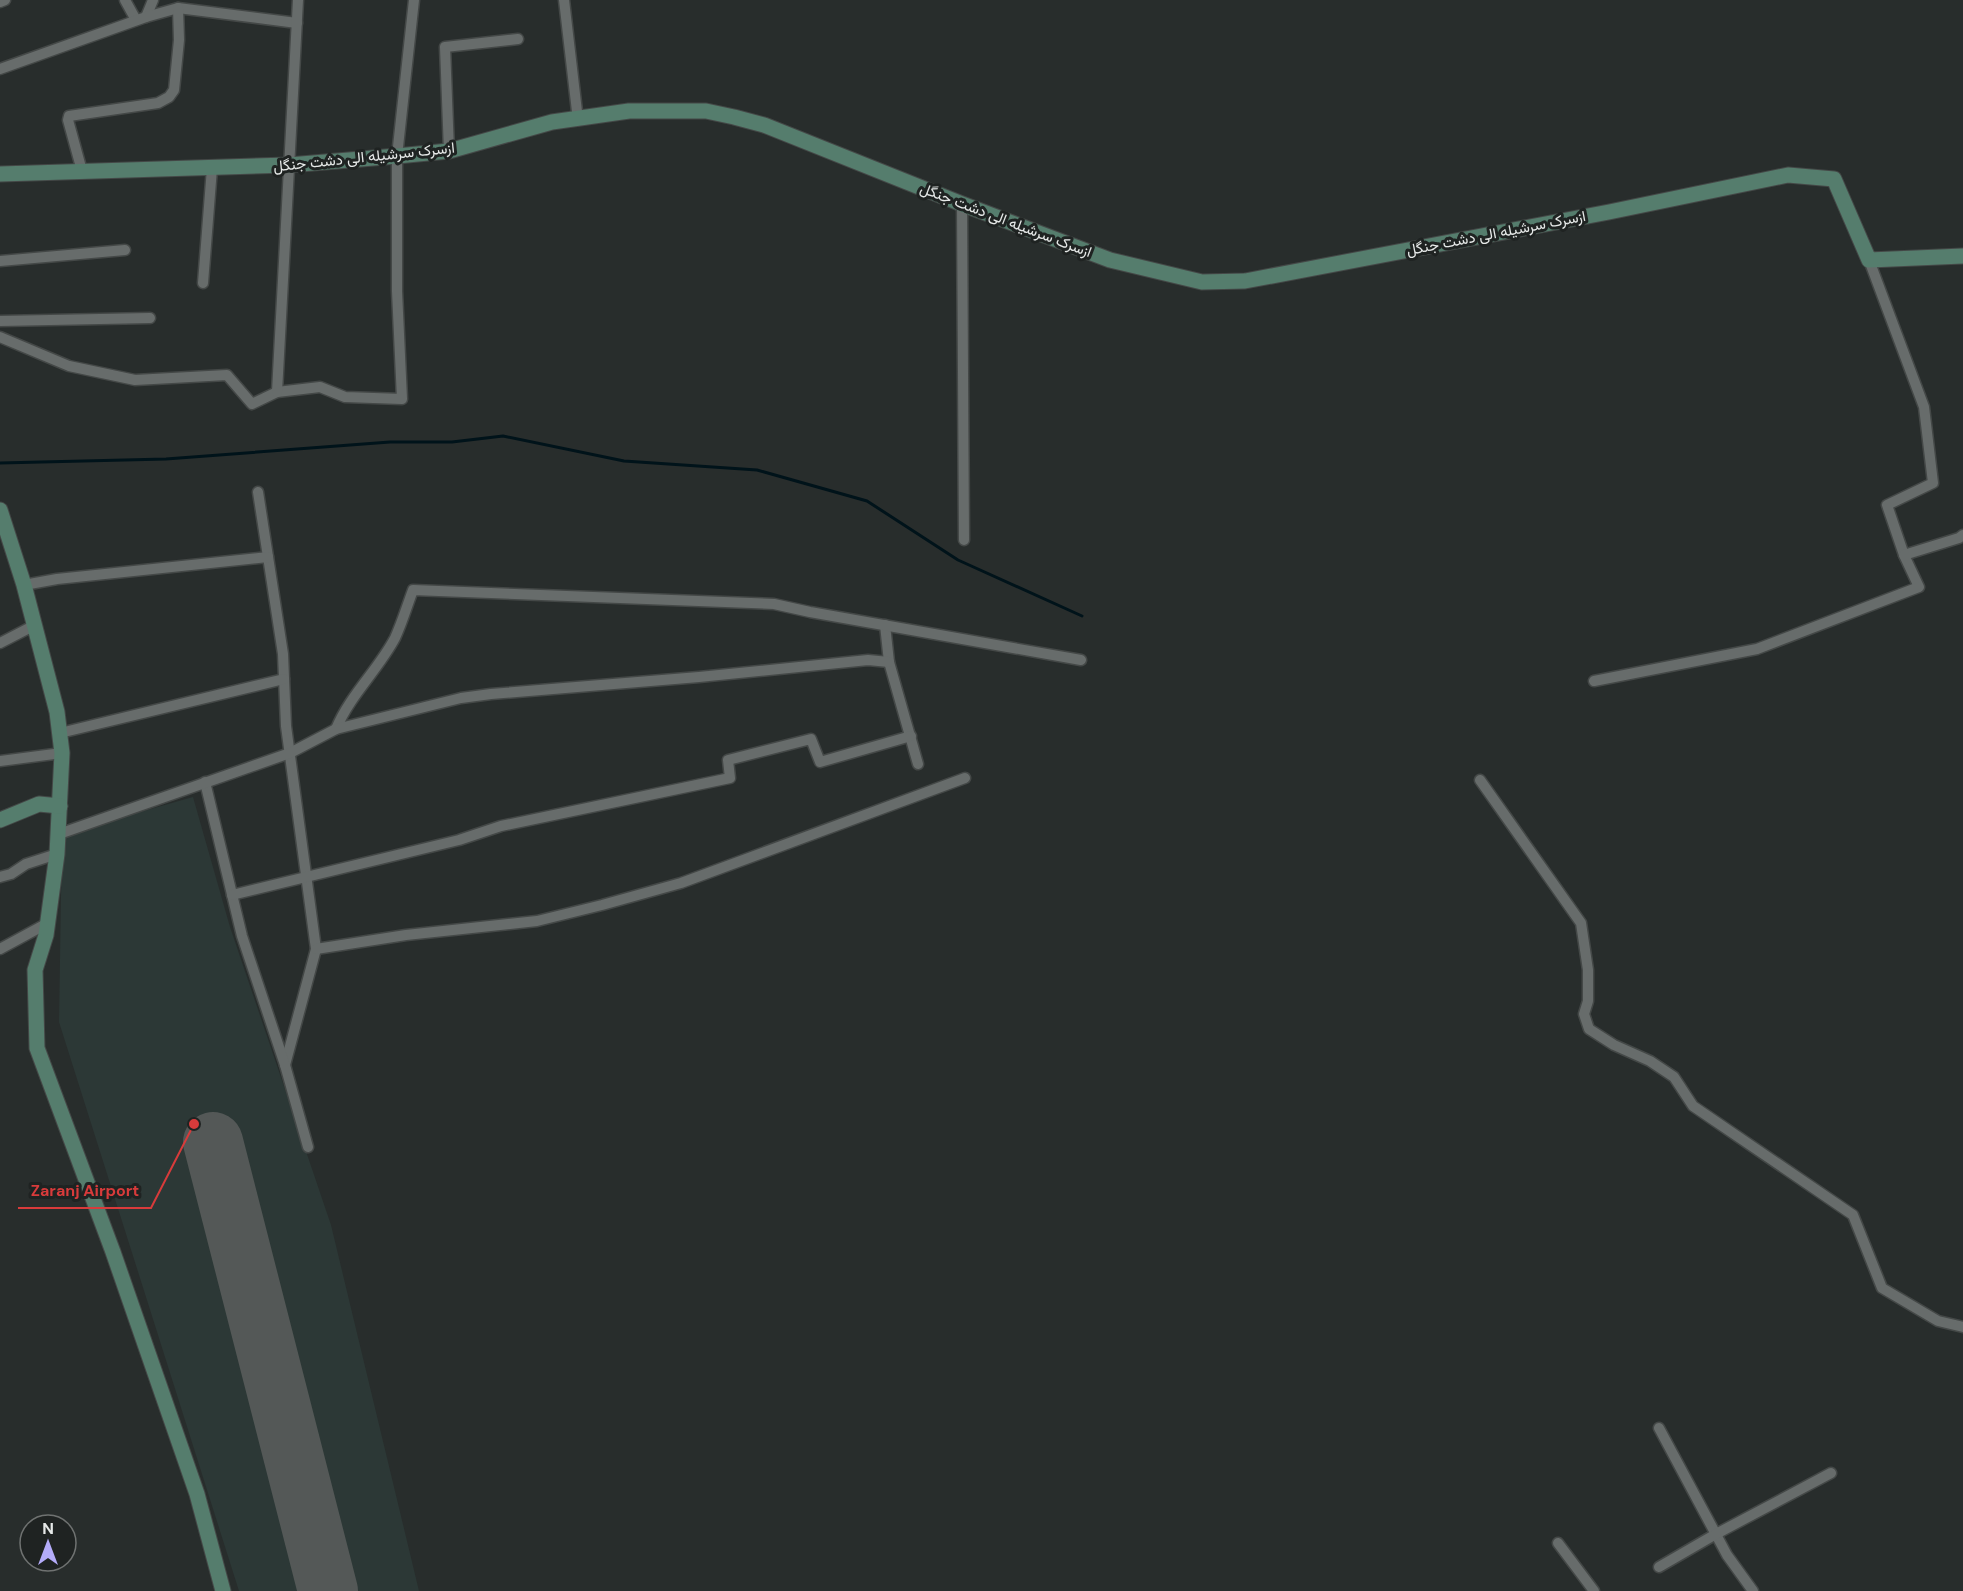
<svg xmlns="http://www.w3.org/2000/svg" width="1963" height="1591" font-family="'DM Sans',Vazirmatn,sans-serif">
	<style>
		.built { fill: #2c3836 }
		.lines { fill: none; stroke-linecap: round; stroke-linejoin: round }
		.stream { stroke: #00131a; stroke-width: 3 }
		.runway { stroke: #545857; stroke-width: 60 }
		.street-casing { stroke: #444847; stroke-width: 13 }
		.secondary-casing { stroke: #444847; stroke-width: 17 }
		.street { stroke: #676c6b; stroke-width: 10 }
		.secondary { stroke: #557d6d; stroke-width: 15 }
		.labels { text-anchor: middle; dominant-baseline: central; stroke-width: 6; stroke-linejoin: round; paint-order: stroke }
		.street-label { font-size: 15px; fill: #e6e9e8; stroke: #1f2322 }
		.leader { fill: none; stroke: #d83b3b; stroke-width: 2 }
		.callout-dot { fill: #d83b3b; stroke: #1f2322; stroke-width: 2 }
		.callout-label { font-size: 16px; text-anchor: middle; font-weight: bold; fill: #d83b3b; stroke: #1f2322; stroke-width: 6; stroke-linejoin: round; paint-order: stroke }
	</style>
	<rect width="100%" height="100%" fill="#282d2c"/>
	<!-- built -->
	<polygon class="built" points="193,797 230,927 331,1225 419,1591 239,1591 59,1022 62,834"/>
	<g class="lines">
		<!-- stream -->
		<polyline class="stream" points="0,463 166,459 390,442 452,442 503,436 624,461 757,470 867,501 958,560 1082,616"/>
		<!-- runway -->
		<polyline class="runway" points="213,1142 328,1591"/>
		<defs>
			<g id="street">
				<polyline points="125,0 136,20"/>
				<polyline points="564,0 578,120"/>
				<polyline points="0,2 5,0"/>
				<polyline points="146,17 153,0"/>
				<polyline points="0,69 146,17 178,8 297,23"/>
				<polyline points="449,151 445,47 518,39"/>
				<polyline points="82,171 68,120 69,116 158,103 169,97 174,90 179,40 178,8"/>
				<polyline points="962,204 964,540"/>
				<polyline points="1869,260 1924,407 1933,483 1887,505 1904,555"/>
				<polyline points="0,261 125,250"/>
				<polyline points="203,283 212,168"/>
				<polyline points="0,321 150,318"/>
				<polyline points="0,337 69,366 135,380 227,375 252,404 277,392 320,387 345,397 402,399 397,291 397,156 414,0"/>
				<polyline points="277,392 298,0"/>
				<polyline points="258,492 283,654 286,726 316,949 285,1065"/>
				<polyline points="24,585 57,579 268,557"/>
				<polyline points="885,625 889,662 918,764"/>
				<polyline points="0,643 35,625"/>
				<polyline points="1594,681 1757,649 1919,587 1904,555 1959,538 1963,535"/>
				<path d="M336 729C350 695 378 670 395 638 402 623 407 606 413 590L774 604 810 612 1081 660"/>
				<polyline points="60,733 284,679"/>
				<polyline points="0,761 62,753"/>
				<polyline points="1480,780 1581,923 1588,970 1588,1001 1584,1014 1589,1029 1614,1045 1650,1061 1674,1077 1693,1106 1853,1215 1882,1288 1938,1321 1963,1327"/>
				<polyline points="205,782 242,936 285,1065 308,1147"/>
				<polyline points="59,834 290,753 336,729 461,698 491,694 699,677 868,660 889,662"/>
				<polyline points="0,877 11,874 26,864 57,854"/>
				<polyline points="232,895 459,840 501,826 730,778 728,760 811,739 820,762 911,736"/>
				<polyline points="0,949 48,923"/>
				<polyline points="316,949 406,935 537,921 602,905 681,883 965,778"/>
				<polyline points="1659,1428 1727,1555 1753,1591"/>
				<polyline points="1558,1543 1594,1591"/>
				<polyline points="1659,1567 1716,1534 1831,1473"/>
			</g>
			<g id="secondary">
				<polyline points="0,174 289,165 397,156 449,151 552,122 629,111 706,111 734,117 764,125 962,204 1110,260 1202,282 1245,281 1609,212 1788,175 1834,179 1869,260 1963,256"/>
				<polyline points="0,510 24,585 57,712 62,753 57,854 46,935 35,970 37,1048 113,1252 197,1494 223,1591"/>
				<polyline points="0,820 39,804 60,806"/>
			</g>
		</defs>
		<!-- street casing -->
		<use href="#street" class="street-casing"/>
		<!-- secondary casing -->
		<use href="#secondary" class="secondary-casing"/>
		<!-- street -->
		<use href="#street" class="street"/>
		<!-- secondary -->
		<use href="#secondary" class="secondary"/>
	</g>
	<g class="labels">
		<!-- street labels -->
		<g class="street-label">
			<text transform="translate(364 157) rotate(-6)">ازسرک سرشیله الی دشت جنگل</text>
			<text transform="translate(1006 220) rotate(21)">ازسرک سرشیله الی دشت جنگل</text>
			<text transform="translate(1496 233) rotate(-11)">ازسرک سرشیله الی دشت جنگل</text>
		</g>
	</g>
	<!-- callouts -->
	<path class="leader" d="M194 1124L151 1208H18"/>
	<circle class="callout-dot" cx="194" cy="1124" r="6"/>
	<g class="callout-label">
		<text x="85" y="1196">Zaranj Airport</text>
	</g>
	<!-- north arrow -->
	<g transform="translate(48 1543)"><circle r="28" fill="#1f2322" stroke="#6f7271" stroke-width="1.5"/>
	<path d="M0-4.5L10 22L0 15L-10 22Z" fill="#b4acf9"/>
	<text y="-9" font-size="16" font-weight="bold" text-anchor="middle" fill="#e6e9e8">N</text>
	</g>
</svg>
